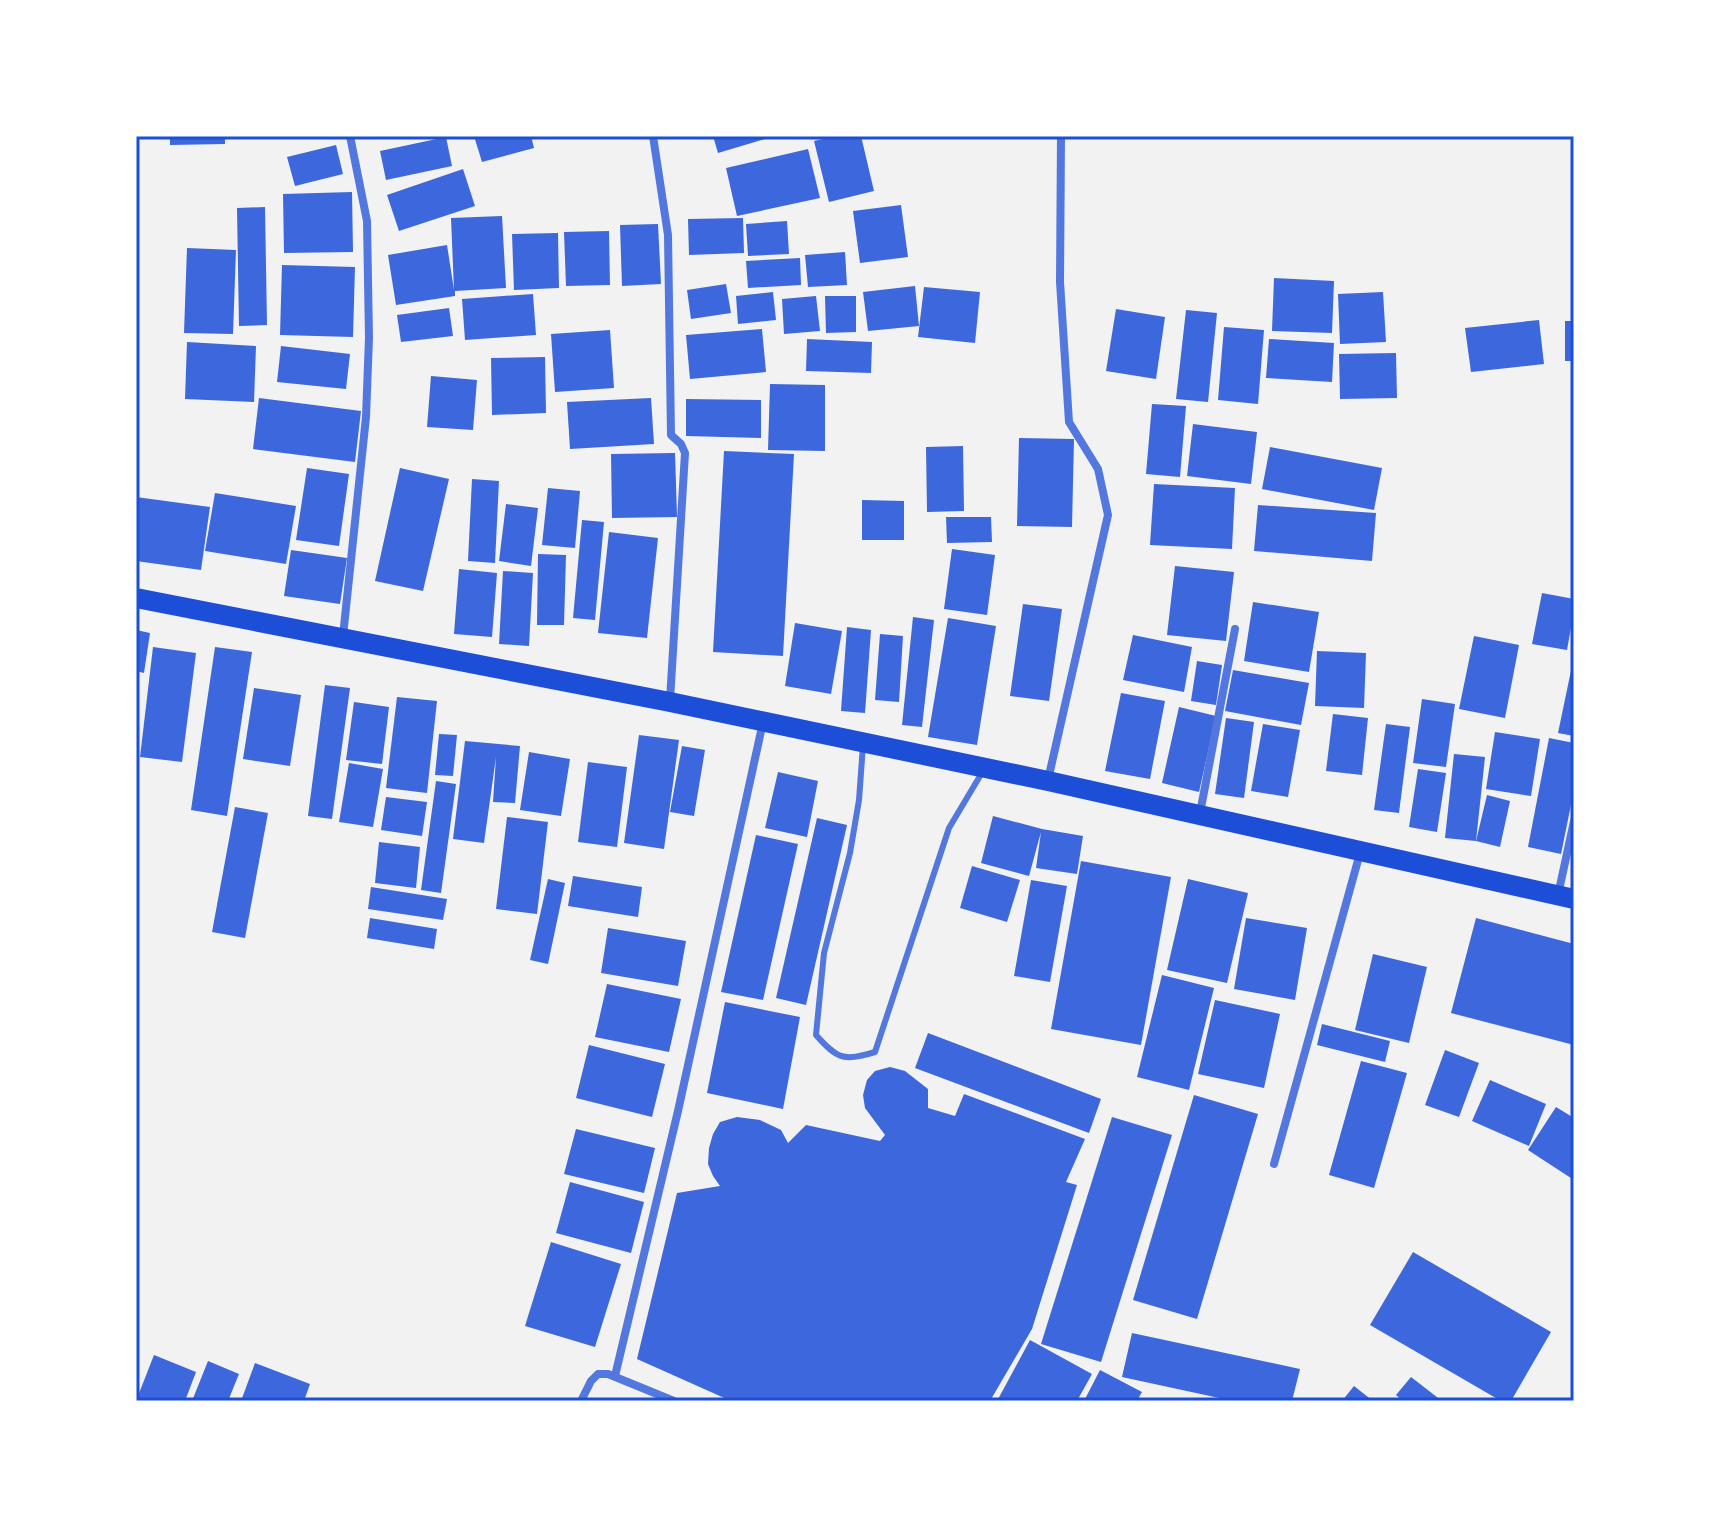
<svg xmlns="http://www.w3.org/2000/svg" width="1710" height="1537" font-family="Commissioner,sans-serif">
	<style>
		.building { fill: #3d67dc }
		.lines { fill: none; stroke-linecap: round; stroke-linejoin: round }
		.service { stroke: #5277de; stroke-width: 6 }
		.minor { stroke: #5277de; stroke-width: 8 }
		.primary { stroke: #1d4ed8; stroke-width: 20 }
		.neatline { fill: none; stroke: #1d4ed8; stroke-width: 3 }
	</style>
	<rect width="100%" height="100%" fill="#f2f2f2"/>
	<!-- building -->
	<g class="building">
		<polygon points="170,136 225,136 225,144 170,145"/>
		<polygon points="474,136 531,136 534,148 482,162"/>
		<polygon points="713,136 771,136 772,137 718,153"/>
		<polygon points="835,136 861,136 874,191 829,202 814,141"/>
		<polygon points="446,137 452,166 386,180 380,151"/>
		<polygon points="336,145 343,174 295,186 287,157"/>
		<polygon points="808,149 820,198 737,216 726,168"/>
		<polygon points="463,169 475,206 399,231 387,195"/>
		<polygon points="352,192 353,252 284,253 283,194"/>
		<polygon points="901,205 908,257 860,263 853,211"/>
		<polygon points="265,207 267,325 239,326 237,208"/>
		<polygon points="502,216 506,288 455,291 455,296 396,305 388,255 447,245 454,290 451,218"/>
		<polygon points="743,218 744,253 689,255 688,219"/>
		<polygon points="787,221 789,254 748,256 746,224"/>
		<polygon points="658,224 661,284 622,286 620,225"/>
		<polygon points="609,231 610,285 566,286 564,232"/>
		<polygon points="558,233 559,288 514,290 512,234"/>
		<polygon points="187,248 236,250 233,334 184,333"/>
		<polygon points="845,252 847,285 808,287 805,255"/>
		<polygon points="800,258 801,285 748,288 746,261"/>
		<polygon points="282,265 355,267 353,337 280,335"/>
		<polygon points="1274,278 1334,281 1332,333 1272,331"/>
		<polygon points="726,284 731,313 691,319 687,290"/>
		<polygon points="915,286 919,326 868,331 863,292"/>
		<polygon points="924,287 980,292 975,343 918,337"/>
		<polygon points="773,292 776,320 738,324 736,296"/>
		<polygon points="1383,292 1386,342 1340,344 1338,294"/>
		<polygon points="533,294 536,335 465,340 462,299"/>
		<polygon points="816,296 820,331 784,334 782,299"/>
		<polygon points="825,296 856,296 856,332 826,333"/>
		<polygon points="449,308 453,336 401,342 397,315"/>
		<polygon points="1116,309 1165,317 1156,379 1106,371"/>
		<polygon points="1186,310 1217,313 1208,402 1176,399"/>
		<polygon points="1539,320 1544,364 1471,372 1465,328"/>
		<rect x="1565" y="321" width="9" height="40"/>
		<polygon points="1224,327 1264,330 1258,404 1218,400"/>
		<polygon points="762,329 766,372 690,379 686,335"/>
		<polygon points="610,330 614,388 555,392 551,334"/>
		<polygon points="807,339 872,342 871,373 806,371"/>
		<polygon points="1269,339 1334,343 1332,382 1266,378"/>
		<polygon points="187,342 256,346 254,402 185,399"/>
		<polygon points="281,346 350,354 346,389 277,382"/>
		<polygon points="1396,353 1397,398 1340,399 1339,354"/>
		<polygon points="545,357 546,413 492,415 491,358"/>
		<polygon points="431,376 477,380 473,430 427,427"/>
		<polygon points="770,384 825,385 825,451 768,450"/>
		<polygon points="259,398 361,411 355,462 253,449"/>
		<polygon points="651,398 654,444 570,449 567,402"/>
		<polygon points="686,399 761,400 761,438 686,436"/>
		<polygon points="1152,404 1186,406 1180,477 1146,474"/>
		<polygon points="1193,424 1257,432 1251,484 1187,476"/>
		<polygon points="1019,438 1074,439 1072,527 1017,526"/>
		<polygon points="963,446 964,511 927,512 926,447"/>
		<polygon points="1270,447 1382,468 1374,510 1262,489"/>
		<polygon points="724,451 794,454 783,656 713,652"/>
		<polygon points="675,453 677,517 612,518 611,454"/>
		<polygon points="307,468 349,474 339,546 296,540"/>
		<polygon points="400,468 449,479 423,591 375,581"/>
		<polygon points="472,479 499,481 495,563 468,561"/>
		<polygon points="1154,484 1235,488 1232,549 1150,545"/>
		<polygon points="548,488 580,491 575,548 542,545"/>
		<polygon points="215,493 296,506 286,564 205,551"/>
		<polygon points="136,497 210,507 201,570 136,561"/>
		<polygon points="862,500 904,501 904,540 862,540"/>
		<polygon points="506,504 538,508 531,566 499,561"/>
		<polygon points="1258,505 1376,513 1372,561 1254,551"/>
		<polygon points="946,517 991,517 992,542 947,543"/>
		<polygon points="582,520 604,522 595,620 573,618"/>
		<polygon points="609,532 658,538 647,638 598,633"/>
		<polygon points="952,549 995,555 987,615 944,609"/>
		<polygon points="291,550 347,558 340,604 284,596"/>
		<polygon points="538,554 566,555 564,625 537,625"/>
		<polygon points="1175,566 1234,572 1226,641 1167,635"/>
		<polygon points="459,569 497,573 492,637 454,634"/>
		<polygon points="503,571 533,573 529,646 499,644"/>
		<polygon points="1542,593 1574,599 1574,611 1567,650 1532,644"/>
		<polygon points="1253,602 1319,612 1309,672 1244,661"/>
		<polygon points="1023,604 1062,609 1049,701 1010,696"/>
		<polygon points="913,617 934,620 922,727 902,725"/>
		<polygon points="948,618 996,626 977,745 928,737"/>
		<polygon points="795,623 842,631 831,694 785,686"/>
		<polygon points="847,627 871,630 865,713 841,711"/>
		<polygon points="136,630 150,633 144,673 136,671"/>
		<polygon points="880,634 903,636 899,702 875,700"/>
		<polygon points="1133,635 1192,647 1184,692 1123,680"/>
		<polygon points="1474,636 1519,645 1505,718 1459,709"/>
		<polygon points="153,647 196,653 182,762 140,757"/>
		<polygon points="215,647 252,652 227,816 191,810"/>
		<polygon points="1317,651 1366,653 1364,708 1315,706"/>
		<polygon points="1197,661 1222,665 1216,705 1191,701"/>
		<polygon points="1573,661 1574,661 1574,736 1558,733"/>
		<polygon points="1233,670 1309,683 1301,725 1225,711"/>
		<polygon points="325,685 350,688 332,819 308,816"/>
		<polygon points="254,688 301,695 290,766 243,759"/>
		<polygon points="1121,693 1165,701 1150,779 1105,771"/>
		<polygon points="397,697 437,701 427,793 386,788"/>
		<polygon points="1422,699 1455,704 1446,767 1413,763"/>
		<polygon points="354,702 389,707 382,764 346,760"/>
		<polygon points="1179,707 1216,716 1199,792 1162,783"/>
		<polygon points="1333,714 1368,718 1362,775 1326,771"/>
		<polygon points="1226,718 1254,722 1244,798 1215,794"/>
		<polygon points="1263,724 1300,730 1288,797 1251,791"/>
		<polygon points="1386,724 1410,727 1399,813 1374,810"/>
		<polygon points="1495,732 1540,739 1531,796 1486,789"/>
		<polygon points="439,734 457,735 453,776 435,775"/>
		<polygon points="639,735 679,740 664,849 624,843"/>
		<polygon points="1549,738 1574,743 1574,790 1561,854 1528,847"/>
		<polygon points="465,741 520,746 515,803 493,802 496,757 484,843 453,839"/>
		<polygon points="682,746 705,750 694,816 670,812"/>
		<polygon points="529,752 570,759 561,816 520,810"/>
		<polygon points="1454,754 1485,757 1476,841 1445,838"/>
		<polygon points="588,762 627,767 617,847 578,842"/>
		<polygon points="349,763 383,769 373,827 339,822"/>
		<polygon points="1418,769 1446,773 1437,832 1409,827"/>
		<polygon points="778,772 818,781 807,837 765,828"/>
		<polygon points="436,781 456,784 441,893 421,890"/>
		<polygon points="1487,795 1510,801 1500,847 1476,841"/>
		<polygon points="386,797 427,802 422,836 381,830"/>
		<polygon points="235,807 268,813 245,938 212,932"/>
		<polygon points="993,816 1042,829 1083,836 1077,874 1036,868 1041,832 1029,876 981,863"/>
		<polygon points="507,817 548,822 537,914 496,909"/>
		<polygon points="817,818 847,825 806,1005 776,998"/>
		<polygon points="756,835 798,844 763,1000 721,992"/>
		<polygon points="379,842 420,847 416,888 375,883"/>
		<polygon points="1081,861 1171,877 1141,1045 1051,1029"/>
		<polygon points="972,866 1020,880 1007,922 960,908"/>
		<polygon points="573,876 642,887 638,917 568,906"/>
		<polygon points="548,879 565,883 548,964 530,960"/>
		<polygon points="1188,879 1248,893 1227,983 1167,970"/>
		<polygon points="1031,880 1067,886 1050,982 1014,976"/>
		<polygon points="371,887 447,899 443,920 368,909"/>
		<polygon points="370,918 437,929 434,949 367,938"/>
		<polygon points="1246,918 1307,928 1295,1000 1234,989"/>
		<polygon points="1476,918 1574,944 1574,1045 1451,1013"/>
		<polygon points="608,928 686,941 678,986 601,973"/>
		<polygon points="1373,954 1427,967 1409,1043 1355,1030"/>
		<polygon points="1162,975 1214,988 1189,1090 1137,1077"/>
		<polygon points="607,984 681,999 669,1052 595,1037"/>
		<polygon points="1215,1000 1280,1014 1264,1088 1198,1074"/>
		<polygon points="725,1002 800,1017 783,1109 707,1093"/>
		<polygon points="1322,1024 1390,1041 1385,1062 1317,1045"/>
		<polygon points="928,1033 1101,1099 1089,1133 915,1068"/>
		<polygon points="589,1045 665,1064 652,1117 576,1098"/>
		<polygon points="1445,1050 1479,1063 1459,1117 1425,1105"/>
		<polygon points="1361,1061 1407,1073 1374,1188 1329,1175"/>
		<polygon points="890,1067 905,1071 928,1089 928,1108 955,1116 964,1094 1085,1139 1066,1182 1077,1185 1032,1329 990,1401 731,1401 637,1359 677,1193 720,1186 713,1176 708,1164 709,1148 713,1134 720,1122 737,1117 760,1120 781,1130 788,1143 806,1125 880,1141 885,1135 865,1108 863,1095 867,1080 875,1071"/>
		<polygon points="1490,1080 1546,1104 1529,1146 1472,1121"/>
		<polygon points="1194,1095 1258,1114 1197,1319 1133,1300"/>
		<polygon points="1556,1107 1574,1118 1574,1180 1528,1150"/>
		<polygon points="1112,1117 1172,1135 1101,1362 1041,1344"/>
		<polygon points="576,1129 655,1148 644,1193 564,1174"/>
		<polygon points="570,1182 644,1202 631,1253 556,1233"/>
		<polygon points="551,1242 621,1264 595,1347 525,1326"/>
		<polygon points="1413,1252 1551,1332 1511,1401 1501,1401 1370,1325"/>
		<polygon points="1132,1333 1300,1369 1292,1401 1233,1401 1122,1377"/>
		<polygon points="1030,1340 1092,1374 1077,1401 997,1401"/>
		<polygon points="154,1355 196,1372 185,1401 136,1401"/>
		<polygon points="208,1361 239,1374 228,1401 192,1401"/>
		<polygon points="255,1363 310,1384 304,1401 241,1401"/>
		<polygon points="1100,1370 1142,1392 1137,1401 1084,1401"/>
		<polygon points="1411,1377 1442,1401 1403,1401 1396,1395"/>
		<polygon points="1354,1386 1373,1401 1342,1401"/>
	</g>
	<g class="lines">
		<!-- service -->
		<path class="service" d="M863 745 859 800 850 853 824 953 816 1035C838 1060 844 1061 875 1052L949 828 983 771"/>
		<!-- minor -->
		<g class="minor">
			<polyline points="653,136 668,235 671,435 681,444 685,453 670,700"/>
			<polyline points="343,636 366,417 369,338 367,221 350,136"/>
			<polyline points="1048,780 1108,515 1098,469 1069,422 1060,282 1061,136"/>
			<polyline points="1200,813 1235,629"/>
			<polyline points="1558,895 1574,821"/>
			<polyline points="1274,1164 1360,853"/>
			<polyline points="615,1376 678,1111 763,722"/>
			<polyline points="581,1401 591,1381 598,1374 608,1374 674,1401"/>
		</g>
		<!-- primary -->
		<polyline class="primary" points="136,598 670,702 1048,781 1574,899"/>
	</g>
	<!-- border -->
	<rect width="1710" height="1537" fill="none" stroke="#ffffff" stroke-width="276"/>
	<rect x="138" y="138" width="1434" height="1261" class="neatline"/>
</svg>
